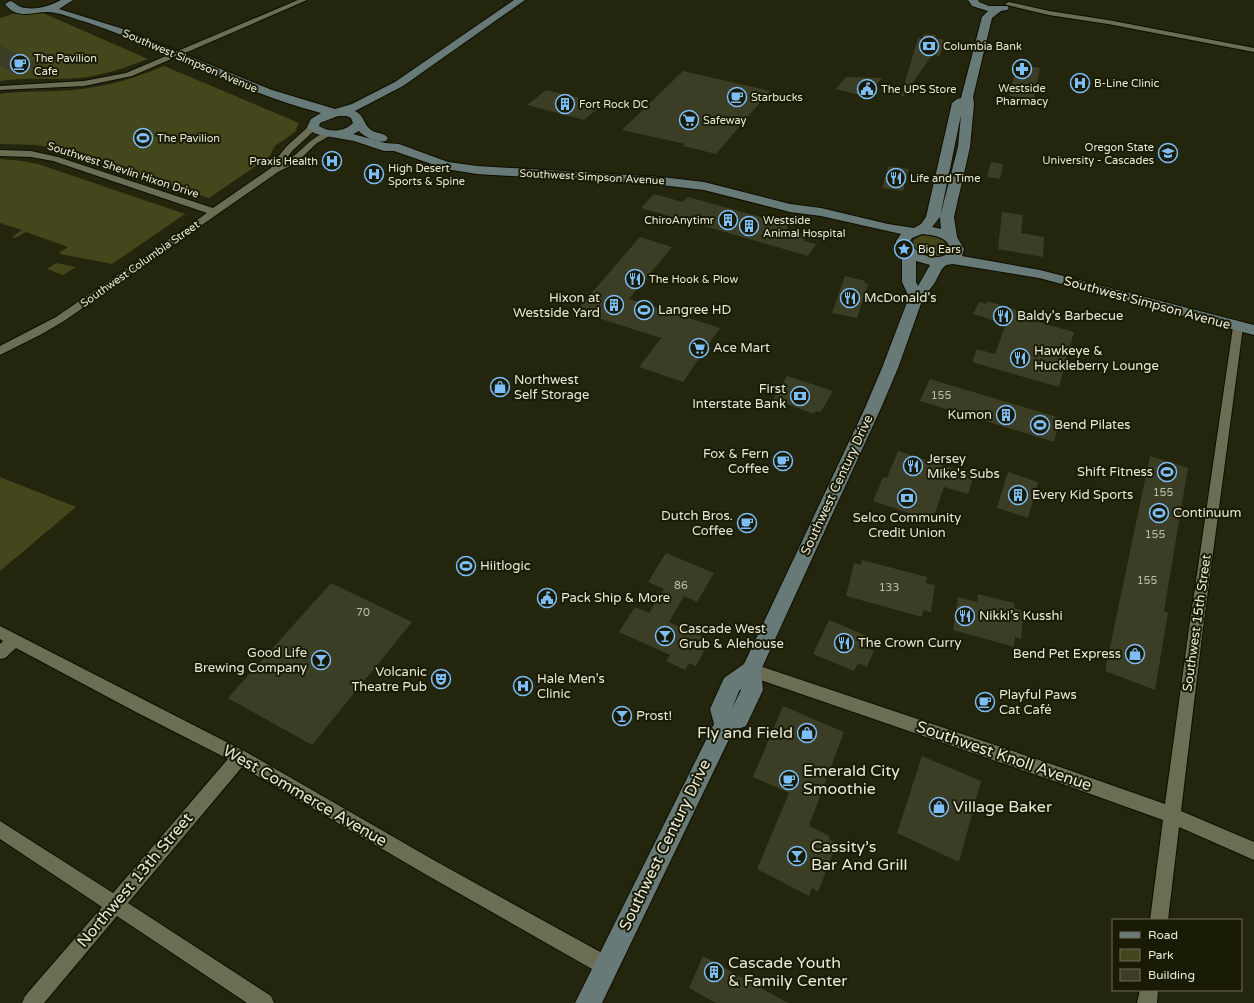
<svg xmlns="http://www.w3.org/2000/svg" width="1254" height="1003" font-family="'Varela Round',sans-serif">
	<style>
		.green { fill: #44461c }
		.building { fill: #3b3d25 }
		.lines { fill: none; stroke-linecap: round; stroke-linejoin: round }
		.street-casing { stroke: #0d0e00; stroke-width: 2 }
		.secondary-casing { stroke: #0d0e00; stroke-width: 2 }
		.street { fill: #6c6e54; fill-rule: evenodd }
		.secondary { fill: #677a78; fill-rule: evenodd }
		.labels { text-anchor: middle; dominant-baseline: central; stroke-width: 4; stroke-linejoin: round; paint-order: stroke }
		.far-poi-label { font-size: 11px; fill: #e6e8d9; stroke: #1a1b04; text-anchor: start }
		.far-street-label { font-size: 11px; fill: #e6e8d9; stroke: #1a1b04 }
		.number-label { font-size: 11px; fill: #bbbdac }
		.poi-label { font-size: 13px; fill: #e6e8d9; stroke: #1a1b04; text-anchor: start }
		.street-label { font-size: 13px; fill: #e6e8d9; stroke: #1a1b04 }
		.near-poi-label { font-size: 16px; fill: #e6e8d9; stroke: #1a1b04; text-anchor: start }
		.near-street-label { font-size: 16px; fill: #e6e8d9; stroke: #1a1b04 }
	</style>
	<rect width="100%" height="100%" fill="#23250d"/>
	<!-- green -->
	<g class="green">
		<path d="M43 13 148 59C125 68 104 75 80 78 53 80 27 77 0 81V18L13 14Z"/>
		<path d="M164 66 299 123 295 132 275 146 269 157 209 198 65 151 37 145 0 144V94C19 91 37 92 56 91 94 90 129 81 164 66Z"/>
		<polygon points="0,159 22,161 38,164 185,214 112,264 60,254 60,252 68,247 26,232 15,238 12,237 22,230 0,223"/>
		<path d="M927 235C937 236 945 239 949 248 944 263 920 255 913 246L914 240 920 236Z"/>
		<polygon points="56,263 76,267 63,275 47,269"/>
		<polygon points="0,477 76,507 0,571"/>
	</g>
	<!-- building -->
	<g class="building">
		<polygon points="924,34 936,35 935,38 944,40 940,56 932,55 903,97 901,96 918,38 922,39"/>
		<polygon points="0,45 41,66 17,75 0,66"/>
		<polygon points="1016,64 1040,68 1034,99 1010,96"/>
		<polygon points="683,71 770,91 716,154 683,146 685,144 622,130"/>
		<polygon points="846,77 882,78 867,97 836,89"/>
		<polygon points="546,90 603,104 584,120 527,105"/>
		<polygon points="991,162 1003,164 1000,179 987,177"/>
		<polygon points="889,166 909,169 903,191 882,188"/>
		<polygon points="654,194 683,202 688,197 789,225 786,229 808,235 804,241 816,244 808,256 641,208"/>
		<polygon points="1002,212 1023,215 1021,233 1044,237 1043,257 998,249"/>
		<polygon points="640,237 672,247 629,299 720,328 683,382 639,367 661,338 576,311"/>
		<polygon points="845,276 865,281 864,283 868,284 857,318 832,313"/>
		<polygon points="987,301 1023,312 1022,315 1029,317 1028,319 1074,332 1059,387 972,362 977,349 995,354 1006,324 973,314 979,302 986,304"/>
		<polygon points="787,376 833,391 821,412 816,411 814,414 773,399"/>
		<polygon points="930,379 1060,418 1054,442 920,401"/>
		<polygon points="898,451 974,475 968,494 944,487 932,521 873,501 883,477 887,478"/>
		<polygon points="1150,456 1188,468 1164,611 1168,613 1155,690 1105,671"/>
		<polygon points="1008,472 1038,482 1028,518 997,508"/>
		<polygon points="666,553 714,573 697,602 684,596 669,622 710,640 696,666 689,663 685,670 666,661 670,655 619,632 635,607 649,613 664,589 648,582"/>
		<polygon points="862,560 927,577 926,583 935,585 931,612 923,610 922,617 846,596 854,563 861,565"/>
		<polygon points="331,583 412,622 312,745 228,698"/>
		<polygon points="978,594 1014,603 1014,608 1024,611 1021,639 1015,637 1014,647 953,630 958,597 977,602"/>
		<polygon points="829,620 872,638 868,648 874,651 867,667 858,663 854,671 813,654"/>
		<polygon points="783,706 844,732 809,826 830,836 829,839 837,843 818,892 812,888 809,896 757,869 789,793 753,777"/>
		<polygon points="922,756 981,781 959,862 897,833"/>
		<polygon points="703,956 788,1003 716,1003 689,988"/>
	</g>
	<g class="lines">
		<defs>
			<g id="street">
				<polygon points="298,0 307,0 132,76 84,86 0,90 0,86 84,81 126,73"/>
				<polygon points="1009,2 1049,11 1108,20 1254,48 1254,52 1108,24 1049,15 1007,5 1005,4"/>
				<path d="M313 124 317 127 316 129 292 151 284 162C301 154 309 137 329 131L333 134 317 143 296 163 278 172 64 321 40 335 0 355V346L56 317 207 213 53 161 31 157 0 156V150L31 151 58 157 213 208 271 168 278 157 286 147 310 125Z"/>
				<polygon points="1238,324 1242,325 1243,327 1202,636 1181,811 1254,842 1254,860 1179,827 1168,920 1150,920 1163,820 1057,782 746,675 743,670 746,665 751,663 1057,766 1165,804 1188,636 1233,327 1234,325"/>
				<polygon points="0,626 246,752 437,862 613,959 615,966 613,973 606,975 599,973 425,874 242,767 128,903 271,996 274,1003 247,1003 117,916 44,1003 22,1003 25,996 102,907 0,839 0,821 113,893 228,759 134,711 16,648 5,658 0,659 0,644 3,641 0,639"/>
				<polygon points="1140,990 1158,990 1157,1003 1137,1003"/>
			</g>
			<path id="secondary" d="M61 0H73L59 9 123 29 272 90 335 109 352 104 395 82 514 0H525L403 86 355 111C365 116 363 124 371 130 376 134 384 132 388 138L386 141C377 143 364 137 359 131L353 134 385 143 399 144 448 162 477 166 661 177 704 182 790 204 821 208 888 224 914 228 921 224 926 217 952 103 957 99 961 98 982 17 988 11 972 6 968 0H978L979 2 989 6H1007L1009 8 1007 10 1001 11 992 18 973 97 974 104 970 147 954 217 957 237 964 249 962 256 1040 270 1254 325V335L1039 278 953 264 946 265 942 269 934 284 923 298 898 368 881 408 761 670 763 690 746 726 733 731 602 1003H575L714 724 710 709 724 678 744 664 865 408 882 368 909 297 902 282V253L896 241 901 234 821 216 790 212 704 190 661 185 477 174 446 169 394 151H384L354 141 320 135 314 133 307 127 311 119 321 113C239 92 166 49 86 22 74 19 60 12 47 12 32 12 17 20 5 4L10 1C15 2 17 6 21 7 34 11 50 6 61 0ZM961 115 958 147 940 217 941 229 932 227 940 217ZM338 116H347L351 118 353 123C344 132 330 133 319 126L320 123ZM922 234C933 235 951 237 950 252 938 262 916 257 910 241L912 238ZM916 261 930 265 918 286 916 282ZM741 689V690L732 709 739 691Z"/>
		</defs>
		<!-- street casing -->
		<use href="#street" class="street-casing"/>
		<!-- secondary casing -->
		<use href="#secondary" class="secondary-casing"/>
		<!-- street -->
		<use href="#street" class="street"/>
		<!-- secondary -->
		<use href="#secondary" class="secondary"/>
	</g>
	<!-- icons -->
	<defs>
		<symbol id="bank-ring" viewBox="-11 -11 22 22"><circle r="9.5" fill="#1a1b04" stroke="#7dbef9" stroke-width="1.5"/><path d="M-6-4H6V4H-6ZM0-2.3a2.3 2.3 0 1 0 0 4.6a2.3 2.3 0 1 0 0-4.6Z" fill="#7dbef9"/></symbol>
		<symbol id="cafe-ring" viewBox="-11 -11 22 22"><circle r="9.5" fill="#1a1b04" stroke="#7dbef9" stroke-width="1.5"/><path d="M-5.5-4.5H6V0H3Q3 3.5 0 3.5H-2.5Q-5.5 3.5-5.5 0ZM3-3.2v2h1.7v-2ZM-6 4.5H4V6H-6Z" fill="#7dbef9"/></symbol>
		<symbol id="pharmacy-ring" viewBox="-11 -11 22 22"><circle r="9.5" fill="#1a1b04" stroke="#7dbef9" stroke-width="1.5"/><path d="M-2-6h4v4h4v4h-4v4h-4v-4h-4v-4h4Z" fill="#7dbef9"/></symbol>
		<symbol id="hospital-ring" viewBox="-11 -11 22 22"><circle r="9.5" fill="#1a1b04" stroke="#7dbef9" stroke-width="1.5"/><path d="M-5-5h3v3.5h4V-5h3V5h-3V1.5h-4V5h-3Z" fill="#7dbef9"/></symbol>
		<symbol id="civic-ring" viewBox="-11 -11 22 22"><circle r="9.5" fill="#1a1b04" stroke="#7dbef9" stroke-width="1.5"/><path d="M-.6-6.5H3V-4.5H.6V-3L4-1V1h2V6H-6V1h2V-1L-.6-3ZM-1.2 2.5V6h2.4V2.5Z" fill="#7dbef9"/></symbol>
		<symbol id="building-ring" viewBox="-11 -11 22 22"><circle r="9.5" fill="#1a1b04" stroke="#7dbef9" stroke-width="1.5"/><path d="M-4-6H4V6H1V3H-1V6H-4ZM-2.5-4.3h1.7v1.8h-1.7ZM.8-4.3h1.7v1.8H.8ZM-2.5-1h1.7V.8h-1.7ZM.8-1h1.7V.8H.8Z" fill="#7dbef9"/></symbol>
		<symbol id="supermarket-ring" viewBox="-11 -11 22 22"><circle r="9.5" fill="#1a1b04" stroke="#7dbef9" stroke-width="1.5"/><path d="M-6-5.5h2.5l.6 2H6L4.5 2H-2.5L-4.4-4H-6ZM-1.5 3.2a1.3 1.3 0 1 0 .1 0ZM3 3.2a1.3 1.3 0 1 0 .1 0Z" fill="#7dbef9"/></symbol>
		<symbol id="stadium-ring" viewBox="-11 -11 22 22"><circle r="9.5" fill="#1a1b04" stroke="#7dbef9" stroke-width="1.5"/><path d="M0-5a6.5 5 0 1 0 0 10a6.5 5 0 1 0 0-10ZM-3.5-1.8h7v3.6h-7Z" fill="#7dbef9"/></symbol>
		<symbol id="university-ring" viewBox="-11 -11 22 22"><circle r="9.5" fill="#1a1b04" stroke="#7dbef9" stroke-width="1.5"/><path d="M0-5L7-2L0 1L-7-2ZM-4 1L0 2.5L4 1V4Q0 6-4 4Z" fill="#7dbef9"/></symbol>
		<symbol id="restaurant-ring" viewBox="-11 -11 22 22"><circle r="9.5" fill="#1a1b04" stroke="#7dbef9" stroke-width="1.5"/><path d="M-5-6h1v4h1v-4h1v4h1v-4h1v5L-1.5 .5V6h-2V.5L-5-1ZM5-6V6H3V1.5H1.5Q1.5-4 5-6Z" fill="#7dbef9"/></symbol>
		<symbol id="sight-ring" viewBox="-11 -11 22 22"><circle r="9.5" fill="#1a1b04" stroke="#7dbef9" stroke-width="1.5"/><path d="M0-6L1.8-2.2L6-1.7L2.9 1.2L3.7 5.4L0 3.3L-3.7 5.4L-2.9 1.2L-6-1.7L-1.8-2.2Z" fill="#7dbef9"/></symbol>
		<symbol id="shop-ring" viewBox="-11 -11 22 22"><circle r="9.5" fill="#1a1b04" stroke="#7dbef9" stroke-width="1.5"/><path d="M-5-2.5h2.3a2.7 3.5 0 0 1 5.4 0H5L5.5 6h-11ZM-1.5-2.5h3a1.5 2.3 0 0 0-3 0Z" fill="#7dbef9"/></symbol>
		<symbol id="bar-ring" viewBox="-11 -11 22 22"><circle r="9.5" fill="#1a1b04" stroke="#7dbef9" stroke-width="1.5"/><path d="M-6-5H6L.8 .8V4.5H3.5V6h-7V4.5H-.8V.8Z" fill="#7dbef9"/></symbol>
		<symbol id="theatre-ring" viewBox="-11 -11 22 22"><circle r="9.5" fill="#1a1b04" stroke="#7dbef9" stroke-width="1.5"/><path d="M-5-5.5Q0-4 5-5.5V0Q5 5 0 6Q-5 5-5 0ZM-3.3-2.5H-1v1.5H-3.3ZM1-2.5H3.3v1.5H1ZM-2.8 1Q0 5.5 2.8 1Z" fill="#7dbef9"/></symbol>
	</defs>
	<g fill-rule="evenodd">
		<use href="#bank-ring" x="918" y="35" width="22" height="22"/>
		<use href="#cafe-ring" x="9" y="53" width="22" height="22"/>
		<use href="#pharmacy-ring" x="1011" y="58" width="22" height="22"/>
		<use href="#hospital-ring" x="1069" y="72" width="22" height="22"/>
		<use href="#civic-ring" x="856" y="78" width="22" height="22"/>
		<use href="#cafe-ring" x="726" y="86" width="22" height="22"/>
		<use href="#building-ring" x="554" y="93" width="22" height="22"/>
		<use href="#supermarket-ring" x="678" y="109" width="22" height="22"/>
		<use href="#stadium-ring" x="132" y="127" width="22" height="22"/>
		<use href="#university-ring" x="1157" y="142" width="22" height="22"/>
		<use href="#hospital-ring" x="321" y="150" width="22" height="22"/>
		<use href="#hospital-ring" x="363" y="163" width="22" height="22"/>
		<use href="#restaurant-ring" x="885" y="167" width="22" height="22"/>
		<use href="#building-ring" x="717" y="209" width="22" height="22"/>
		<use href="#building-ring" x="738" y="215" width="22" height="22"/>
		<use href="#sight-ring" x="893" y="238" width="22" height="22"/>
		<use href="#restaurant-ring" x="624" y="268" width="22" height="22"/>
		<use href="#restaurant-ring" x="839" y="287" width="22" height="22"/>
		<use href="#building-ring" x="603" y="294" width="22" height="22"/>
		<use href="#stadium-ring" x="633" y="299" width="22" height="22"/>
		<use href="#restaurant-ring" x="992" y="305" width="22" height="22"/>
		<use href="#supermarket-ring" x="688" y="337" width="22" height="22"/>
		<use href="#restaurant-ring" x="1009" y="347" width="22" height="22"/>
		<use href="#shop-ring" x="489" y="376" width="22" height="22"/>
		<use href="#bank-ring" x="789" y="385" width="22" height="22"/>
		<use href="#building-ring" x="995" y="404" width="22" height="22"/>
		<use href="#stadium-ring" x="1029" y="414" width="22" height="22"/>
		<use href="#cafe-ring" x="772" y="450" width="22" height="22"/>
		<use href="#restaurant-ring" x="902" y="455" width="22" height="22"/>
		<use href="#stadium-ring" x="1156" y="461" width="22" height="22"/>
		<use href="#building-ring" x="1007" y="484" width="22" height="22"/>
		<use href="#bank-ring" x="896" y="487" width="22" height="22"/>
		<use href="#stadium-ring" x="1148" y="502" width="22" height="22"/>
		<use href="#cafe-ring" x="736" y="512" width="22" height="22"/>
		<use href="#stadium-ring" x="455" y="555" width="22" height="22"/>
		<use href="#civic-ring" x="536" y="587" width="22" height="22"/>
		<use href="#restaurant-ring" x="954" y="605" width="22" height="22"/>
		<use href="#bar-ring" x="654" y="625" width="22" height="22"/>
		<use href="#restaurant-ring" x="833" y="632" width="22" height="22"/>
		<use href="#shop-ring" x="1124" y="643" width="22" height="22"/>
		<use href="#bar-ring" x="310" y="649" width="22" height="22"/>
		<use href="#theatre-ring" x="430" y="668" width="22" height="22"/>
		<use href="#hospital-ring" x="512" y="675" width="22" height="22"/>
		<use href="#cafe-ring" x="974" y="691" width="22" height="22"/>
		<use href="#bar-ring" x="611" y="705" width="22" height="22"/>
		<use href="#shop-ring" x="796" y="722" width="22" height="22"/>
		<use href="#cafe-ring" x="778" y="769" width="22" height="22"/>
		<use href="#shop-ring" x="928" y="796" width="22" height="22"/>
		<use href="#bar-ring" x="786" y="845" width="22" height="22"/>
		<use href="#building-ring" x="703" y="961" width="22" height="22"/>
	</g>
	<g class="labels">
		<!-- far-poi labels -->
		<g class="far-poi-label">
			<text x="943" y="46">Columbia Bank</text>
			<text x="34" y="58">The Pavilion<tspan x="34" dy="13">Cafe</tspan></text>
			<text x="1094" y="83">B-Line Clinic</text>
			<text x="1022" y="88" text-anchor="middle">Westside<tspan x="1022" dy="13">Pharmacy</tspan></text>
			<text x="881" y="89">The UPS Store</text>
			<text x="751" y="97">Starbucks</text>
			<text x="579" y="104">Fort Rock DC</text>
			<text x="703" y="120">Safeway</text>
			<text x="157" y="138">The Pavilion</text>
			<text x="1154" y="147" text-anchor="end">Oregon State<tspan x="1154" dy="13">University - Cascades</tspan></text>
			<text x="318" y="161" text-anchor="end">Praxis Health</text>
			<text x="388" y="168">High Desert<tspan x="388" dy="13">Sports &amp; Spine</tspan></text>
			<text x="910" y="178">Life and Time</text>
			<text x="714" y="220" text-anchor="end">ChiroAnytimr</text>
			<text x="763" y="220">Westside<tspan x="763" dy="13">Animal Hospital</tspan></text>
			<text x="918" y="249">Big Ears</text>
			<text x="649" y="279">The Hook &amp; Plow</text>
		</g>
		<!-- far-street labels -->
		<g class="far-street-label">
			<text transform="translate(190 61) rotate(23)">Southwest Simpson Avenue</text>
			<text transform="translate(123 170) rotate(18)">Southwest Shevlin Hixon Drive</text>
			<text transform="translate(592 177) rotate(3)">Southwest Simpson Avenue</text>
			<text transform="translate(140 264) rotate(-35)">Southwest Columbia Street</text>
		</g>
		<!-- number labels -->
		<g class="number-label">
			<text x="941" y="395">155</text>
			<text x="1163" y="492">155</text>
			<text x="1155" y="534">155</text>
			<text x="1147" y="580">155</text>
			<text x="681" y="585">86</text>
			<text x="889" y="587">133</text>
			<text x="363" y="612">70</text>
		</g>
		<!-- poi labels -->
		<g class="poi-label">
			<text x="600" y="298" text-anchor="end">Hixon at<tspan x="600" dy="15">Westside Yard</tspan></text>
			<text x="864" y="298">McDonald's</text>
			<text x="658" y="310">Langree HD</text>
			<text x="1017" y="316">Baldy's Barbecue</text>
			<text x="713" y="348">Ace Mart</text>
			<text x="1034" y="351">Hawkeye &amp;<tspan x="1034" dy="15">Huckleberry Lounge</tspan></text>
			<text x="514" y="380">Northwest<tspan x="514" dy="15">Self Storage</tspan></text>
			<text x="786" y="389" text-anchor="end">First<tspan x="786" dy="15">Interstate Bank</tspan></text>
			<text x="992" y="415" text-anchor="end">Kumon</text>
			<text x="1054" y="425">Bend Pilates</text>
			<text x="769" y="454" text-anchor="end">Fox &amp; Fern<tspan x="769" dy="15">Coffee</tspan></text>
			<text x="927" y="459">Jersey<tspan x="927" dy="15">Mike's Subs</tspan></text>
			<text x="1153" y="472" text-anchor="end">Shift Fitness</text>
			<text x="1032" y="495">Every Kid Sports</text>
			<text x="1173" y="513">Continuum</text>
			<text x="733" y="516" text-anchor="end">Dutch Bros.<tspan x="733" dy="15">Coffee</tspan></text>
			<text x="907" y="518" text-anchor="middle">Selco Community<tspan x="907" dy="15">Credit Union</tspan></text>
			<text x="480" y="566">Hiitlogic</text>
			<text x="561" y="598">Pack Ship &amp; More</text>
			<text x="979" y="616">Nikki’s Kusshi</text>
			<text x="679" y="629">Cascade West<tspan x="679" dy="15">Grub &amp; Alehouse</tspan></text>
			<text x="858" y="643">The Crown Curry</text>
			<text x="307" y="653" text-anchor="end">Good Life<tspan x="307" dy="15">Brewing Company</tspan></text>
			<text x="1121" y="654" text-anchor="end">Bend Pet Express</text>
			<text x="427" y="672" text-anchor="end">Volcanic<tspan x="427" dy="15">Theatre Pub</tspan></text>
			<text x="537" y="679">Hale Men’s<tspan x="537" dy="15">Clinic</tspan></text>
			<text x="999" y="695">Playful Paws<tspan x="999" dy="15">Cat Café</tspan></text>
			<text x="636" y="716">Prost!</text>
		</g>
		<!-- street labels -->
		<g class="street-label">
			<text transform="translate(1147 303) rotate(15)">Southwest Simpson Avenue</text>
			<text transform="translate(837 485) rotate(-65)">Southwest Century Drive</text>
			<text transform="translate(1197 623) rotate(-82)">Southwest 15th Street</text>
		</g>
		<!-- near-poi labels -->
		<g class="near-poi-label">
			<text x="793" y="733" text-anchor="end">Fly and Field</text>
			<text x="803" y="771">Emerald City<tspan x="803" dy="18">Smoothie</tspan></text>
			<text x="953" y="807">Village Baker</text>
			<text x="811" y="847">Cassity’s<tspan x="811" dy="18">Bar And Grill</tspan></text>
			<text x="728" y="963">Cascade Youth<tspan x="728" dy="18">&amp; Family Center</tspan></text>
		</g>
		<!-- near-street labels -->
		<g class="near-street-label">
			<text transform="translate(1004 756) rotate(19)">Southwest Knoll Avenue</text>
			<text transform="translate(305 796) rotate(30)">West Commerce Avenue</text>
			<text transform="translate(665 845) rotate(-64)">Southwest Century Drive</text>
			<text transform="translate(135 880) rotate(-50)">Northwest 13th Street</text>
		</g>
	</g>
	<!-- legend -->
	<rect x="1112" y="919" width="130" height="72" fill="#1a1b04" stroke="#6c6d59"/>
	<rect x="1120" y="932" width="20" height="6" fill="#677a78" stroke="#6c6d59"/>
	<text x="1148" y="939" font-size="12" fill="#e6e8d9">Road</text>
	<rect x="1120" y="949" width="20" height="12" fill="#44461c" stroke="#6c6d59"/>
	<text x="1148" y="959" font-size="12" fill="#e6e8d9">Park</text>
	<rect x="1120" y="969" width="20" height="12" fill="#3b3d25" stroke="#6c6d59"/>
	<text x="1148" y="979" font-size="12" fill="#e6e8d9">Building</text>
</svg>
